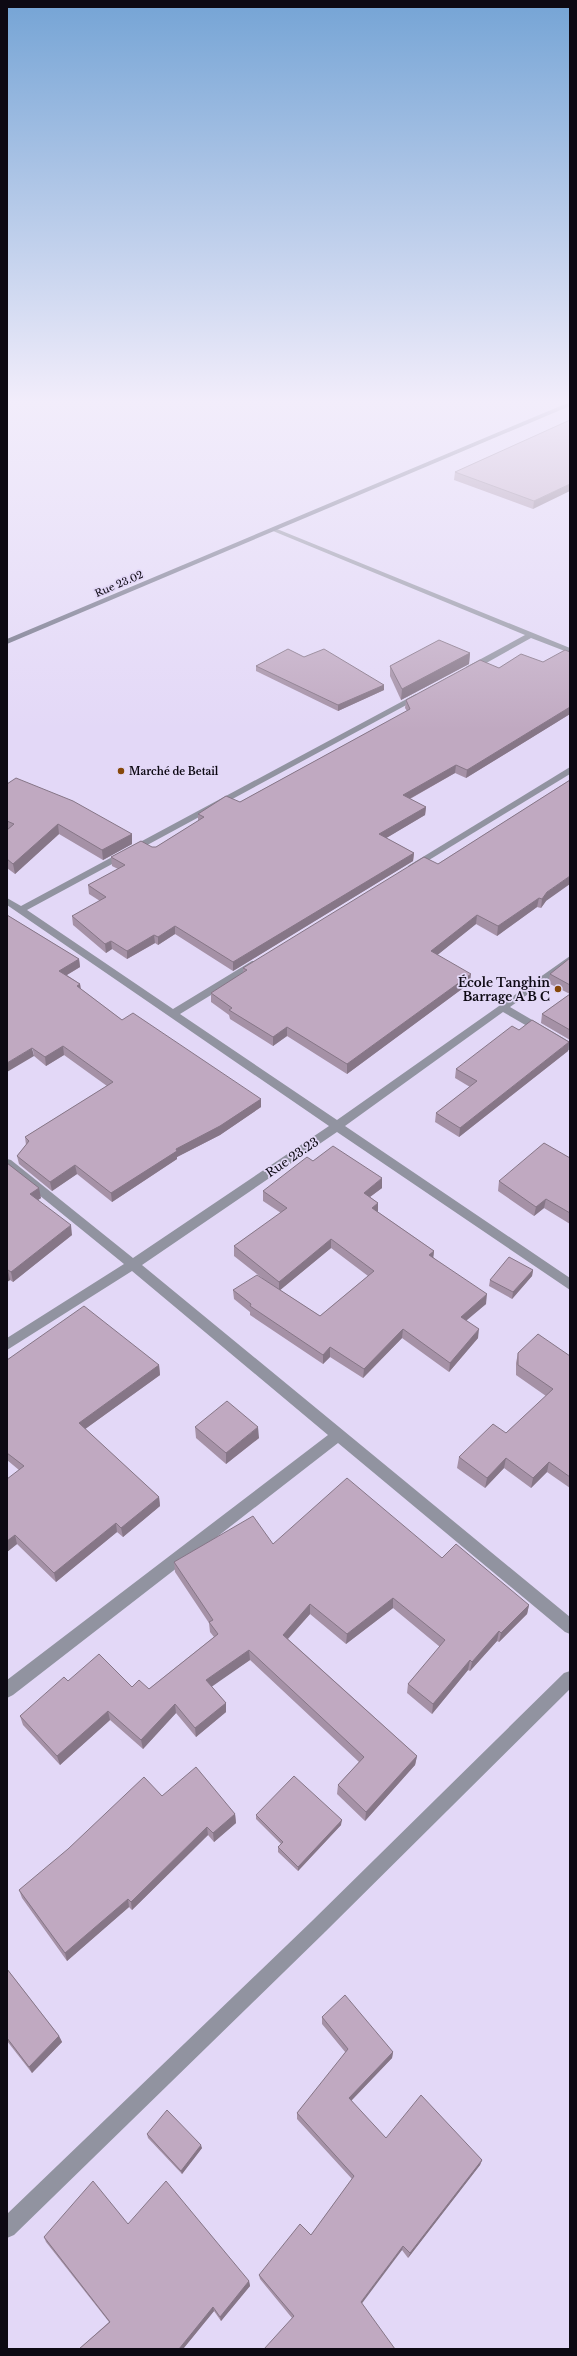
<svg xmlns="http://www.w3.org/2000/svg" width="577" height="2356" font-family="'Libre Baskerville',serif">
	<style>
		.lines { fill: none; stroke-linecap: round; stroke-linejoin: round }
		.street { fill: #9193a0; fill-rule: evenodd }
		.secondary { fill: #6d6f82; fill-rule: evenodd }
		.wall { fill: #a591a6; fill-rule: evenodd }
		.shaded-wall { fill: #867687 }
		.building { fill: #c0a9c1; stroke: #867687 }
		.poi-dot { fill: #86480a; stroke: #e3d8f7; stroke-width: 1.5 }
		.labels { text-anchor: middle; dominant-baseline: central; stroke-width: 3.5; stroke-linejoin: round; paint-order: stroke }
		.far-street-label { font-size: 10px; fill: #0d0913; stroke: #e3d8f7 }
		.far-poi-label { font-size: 10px; font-weight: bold; fill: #0d0913; stroke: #e3d8f7; text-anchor: start }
		.poi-label { font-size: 12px; font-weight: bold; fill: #0d0913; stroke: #e3d8f7; text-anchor: end }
		.street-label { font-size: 12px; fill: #0d0913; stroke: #e3d8f7 }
	</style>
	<rect width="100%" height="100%" fill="#e3d8f7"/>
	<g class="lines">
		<!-- street -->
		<g class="street">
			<polygon points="273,529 277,529 570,648 570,653 531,638 472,671 466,671 466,667 525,635 273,531"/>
			<polygon points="416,694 423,696 27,910 173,1009 252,961 260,961 261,963 260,965 180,1014 337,1120 570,956 570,964 510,1007 570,1042 570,1051 503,1012 345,1126 570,1278 570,1290 337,1132 142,1265 570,1617 570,1634 565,1632 338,1443 13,1695 7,1698 7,1680 328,1435 132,1271 7,1350 7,1338 124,1264 7,1169 7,1159 11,1160 133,1258 329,1126 7,905 7,898 21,906"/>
			<polygon points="570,767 570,774 416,868 413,869 408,866"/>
			<polygon points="570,1671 570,1689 324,1933 14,2235 7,2238 7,2214 312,1921 564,1673"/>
		</g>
		<!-- secondary -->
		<polygon class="secondary" points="570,402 570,406 7,644 7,639"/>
	</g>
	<!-- wall -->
	<g class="wall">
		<polygon points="570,420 533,509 454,480 455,472"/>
		<polygon points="570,652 570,714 466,778 455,773 410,799 426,807 425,815 386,838 414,853 413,861 233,971 175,934 158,945 155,943 127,959 112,949 106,953 73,925 72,916 100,901 89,894 88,885 118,869 112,866 111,857 152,847 156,847 198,821 198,814 240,802 407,711 405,708 406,700 499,668 543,662"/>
		<polygon points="470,653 469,664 401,700 390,676 390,666"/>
		<polygon points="304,657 384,685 384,690 338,711 256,671 256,666"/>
		<polygon points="570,780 546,901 541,908 537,907 497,936 476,924 437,955 470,983 347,1074 287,1036 273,1046 230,1019 229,1015 211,1002 211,993 243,973 243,968 438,864"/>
		<polygon points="7,784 132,834 132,844 103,860 59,834 15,874 7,868"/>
		<polygon points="7,915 79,959 80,967 67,975 80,984 81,989 122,1020 261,1107 220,1135 177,1157 177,1159 112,1202 77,1174 52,1191 19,1164 17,1156 26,1145 25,1137 107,1086 64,1055 46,1066 34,1056"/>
		<polygon points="570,958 570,1040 541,1023 542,1014 570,994 548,983 550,974"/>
		<polygon points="519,1030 568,1051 459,1137 435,1122 436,1113 470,1087 455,1078 456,1069"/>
		<polygon points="570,1158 570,1224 544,1208 534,1216 498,1191 499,1181"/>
		<path d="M313 1161 382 1188 370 1197 378 1203V1212L434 1251 433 1257 486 1304 466 1320 478 1338 449 1372 402 1338 363 1378 330 1357 323 1364 250 1315V1312L234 1299 233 1290 267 1282 234 1256V1246L281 1213 263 1201V1191ZM331 1248 368 1276 320 1316 280 1290Z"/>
		<polygon points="7,1163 41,1198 38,1200 72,1235 13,1282 10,1280 7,1282"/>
		<polygon points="533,1270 532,1276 512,1299 489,1286 490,1280"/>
		<polygon points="518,1353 570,1356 570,1488 547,1472 531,1488 504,1468 485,1488 457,1468 459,1457 506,1433 546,1396 516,1375 516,1363"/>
		<polygon points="7,1360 159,1365 160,1375 85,1429 159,1497 160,1506 123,1537 117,1532 56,1582 17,1544 7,1552 19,1470 7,1460"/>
		<polygon points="195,1427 259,1438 226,1464 196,1438"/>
		<polygon points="273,1544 442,1558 529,1605 527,1614 499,1642 497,1641 470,1671 468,1670 432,1714 407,1693 408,1684 440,1647 393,1608 346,1644 310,1614 288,1639 417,1756 415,1765 365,1821 337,1794 338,1785 359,1762 250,1660 211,1686 226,1703 226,1712 196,1737 176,1713 143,1749 110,1720 60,1765 23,1725 20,1716 68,1681 149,1689 214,1637 210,1632 209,1623 175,1572 174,1562"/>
		<polygon points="162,1796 235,1814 236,1823 214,1842 208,1835 132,1910 129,1907 67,1961 22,1898 19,1890"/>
		<polygon points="256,1815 341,1825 298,1871 278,1852 278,1847 281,1844 256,1819"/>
		<polygon points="7,1969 59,2036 62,2042 32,2073 7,2041"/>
		<polygon points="322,2017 393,2052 392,2058 351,2101 386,2138 482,2160 480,2165 408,2258 402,2250 292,2318 260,2279 259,2275 311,2235 352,2179 297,2119 297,2113 346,2053 322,2024"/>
		<polygon points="147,2134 202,2148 182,2174 148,2138"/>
		<polygon points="128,2224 249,2281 250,2286 221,2321 214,2311 183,2349 79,2349 109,2322 46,2242 44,2237"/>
	</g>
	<!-- shaded-wall -->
	<g class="shaded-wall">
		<polygon points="570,484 570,491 533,509 534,501"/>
		<polygon points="470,653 469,664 401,700 402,689"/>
		<polygon points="384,685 384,690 338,711 338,705"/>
		<polygon points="570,707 570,714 466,778 467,770"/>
		<polygon points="456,765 455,773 402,803 403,795"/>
		<polygon points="426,807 425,815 378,843 379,834"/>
		<polygon points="58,824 59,834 15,874 13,864"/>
		<polygon points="132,834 132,844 103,860 102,850"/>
		<polygon points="414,853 413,861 233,971 233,962"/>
		<polygon points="570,876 570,884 546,901 541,908 542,899 547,892"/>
		<polygon points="539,898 537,907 497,936 498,926"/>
		<polygon points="477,915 476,924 430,961 431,951"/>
		<polygon points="175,926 175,934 158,945 158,937"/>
		<polygon points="154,935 155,943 127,959 127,951"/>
		<polygon points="111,941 112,949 106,953 105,944"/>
		<polygon points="79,959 80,967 60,979 59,971"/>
		<polygon points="471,974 470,983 347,1074 347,1064"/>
		<polygon points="80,984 81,993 77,986"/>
		<polygon points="287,1027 287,1036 273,1046 273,1037"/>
		<polygon points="569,1042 568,1051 459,1137 460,1128"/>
		<polygon points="63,1046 64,1055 46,1066 45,1057"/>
		<polygon points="32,1048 34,1056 7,1072 7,1063"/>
		<polygon points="261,1099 261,1107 220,1135 177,1157 177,1159 112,1202 111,1193 176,1149"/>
		<polygon points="75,1165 77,1174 52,1191 50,1182"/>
		<polygon points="382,1178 382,1188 363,1202 364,1193"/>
		<polygon points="39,1188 41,1198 32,1204 30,1194"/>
		<polygon points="546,1199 544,1208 534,1216 536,1207"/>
		<polygon points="378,1203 378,1213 372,1208"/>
		<polygon points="71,1225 72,1235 13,1282 11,1272"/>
		<polygon points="331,1239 331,1248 279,1291 279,1282"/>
		<polygon points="434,1251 433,1260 429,1255"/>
		<polygon points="8,1270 10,1280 7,1282 7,1271"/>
		<polygon points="533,1270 532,1276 512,1299 513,1292"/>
		<polygon points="487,1294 486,1304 460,1326 461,1317"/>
		<polygon points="403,1329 402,1338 363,1378 364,1369"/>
		<polygon points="479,1329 478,1338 449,1372 450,1363"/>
		<polygon points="330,1347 330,1357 323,1364 323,1355"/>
		<polygon points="159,1365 160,1375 81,1432 79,1423"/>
		<polygon points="258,1427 259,1438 226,1464 226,1453"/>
		<polygon points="506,1458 504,1468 485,1488 487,1478"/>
		<polygon points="549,1462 547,1472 531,1488 533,1478"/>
		<polygon points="159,1497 160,1506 123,1537 121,1528"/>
		<polygon points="116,1523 117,1532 56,1582 54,1573"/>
		<polygon points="15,1535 17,1544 7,1552 7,1541"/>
		<polygon points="393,1598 393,1608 346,1644 347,1634"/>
		<polygon points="310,1604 310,1614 283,1644 283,1635"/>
		<polygon points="529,1605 527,1614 499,1642 501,1633"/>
		<polygon points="499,1631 497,1641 470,1671 472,1662"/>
		<polygon points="249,1650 250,1660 207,1690 206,1680"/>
		<polygon points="470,1660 468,1670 432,1714 433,1704"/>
		<polygon points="226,1703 226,1712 196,1737 195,1728"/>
		<polygon points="175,1704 176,1713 143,1749 141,1740"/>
		<polygon points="108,1711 110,1720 60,1765 57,1756"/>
		<polygon points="417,1756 415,1765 365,1821 366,1812"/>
		<polygon points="235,1814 236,1823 214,1842 213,1833"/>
		<polygon points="342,1820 341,1825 298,1871 298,1867"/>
		<polygon points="207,1827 208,1835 132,1910 131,1902"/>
		<polygon points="128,1899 129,1907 67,1961 65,1953"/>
		<polygon points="59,2036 62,2042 32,2073 29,2067"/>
		<polygon points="393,2052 392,2058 348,2104 349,2098"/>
		<polygon points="201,2145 202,2148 182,2174 181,2171"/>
		<polygon points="482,2160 480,2165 408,2258 410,2253"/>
		<polygon points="403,2246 402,2250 360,2306 361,2302"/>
		<polygon points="249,2281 250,2286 221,2321 220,2317"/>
		<polygon points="213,2307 214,2311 183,2349 179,2349"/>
	</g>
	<!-- building -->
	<g class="building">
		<polygon points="570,420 570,484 534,501 455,472"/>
		<polygon points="439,640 470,653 402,689 390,666"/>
		<polygon points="288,649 304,657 324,649 384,685 338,705 256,666"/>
		<polygon points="565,650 570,652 570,707 467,770 456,765 403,795 426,807 379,834 414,853 233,962 175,926 158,937 154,935 127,951 111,941 105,944 72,916 106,897 88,885 125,865 111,857 141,841 152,847 156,847 204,817 198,814 226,796 240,802 410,709 406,700 480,660 499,668 521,654 543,662"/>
		<polygon points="16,778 73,801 132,834 102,850 58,824 13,864 7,859 7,830 14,824 7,821 7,784"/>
		<polygon points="570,780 570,876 547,892 542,899 539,898 498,926 477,915 431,951 471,974 347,1064 287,1027 273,1037 229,1010 232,1008 211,993 247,970 243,968 424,857 438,864"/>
		<polygon points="7,915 79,959 59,971 80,984 77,986 122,1020 133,1013 261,1099 220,1126 176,1149 177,1151 111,1193 75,1165 50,1182 17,1156 29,1141 25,1137 113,1082 63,1046 45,1057 32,1048 7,1063"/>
		<polygon points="570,958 570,985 550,974"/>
		<polygon points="570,994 570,1030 542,1014"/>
		<polygon points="532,1020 569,1042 460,1128 436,1113 477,1081 456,1069 512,1026 519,1030"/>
		<polygon points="544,1143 570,1158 570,1213 546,1199 536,1207 499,1181"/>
		<polygon points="333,1146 382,1178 364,1193 378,1203 372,1208 434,1251 429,1255 487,1294 461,1317 479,1329 450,1363 403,1329 364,1369 330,1347 323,1355 250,1306 251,1304 233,1290 257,1275 320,1316 374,1271 331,1239 279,1282 234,1246 287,1208 263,1191 307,1157 313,1161"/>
		<polygon points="7,1163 39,1188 30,1194 71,1225 11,1272 8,1270 7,1271"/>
		<polygon points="509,1257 533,1270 513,1292 490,1280"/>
		<polygon points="84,1306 159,1365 79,1423 159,1497 121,1528 116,1523 54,1573 15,1535 7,1541 7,1479 24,1466 7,1453 7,1360"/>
		<polygon points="538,1334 570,1356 570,1477 549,1462 533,1478 506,1458 487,1478 459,1457 493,1424 506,1433 553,1389 518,1365 518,1353"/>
		<polygon points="227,1401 258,1427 226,1453 195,1427"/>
		<polygon points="347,1478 442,1558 456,1544 529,1605 501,1633 499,1631 472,1662 470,1660 433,1704 408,1684 445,1640 393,1598 347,1634 310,1604 283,1635 417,1756 366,1812 338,1785 364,1757 249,1650 206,1680 226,1703 195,1728 175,1704 141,1740 108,1711 57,1756 20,1716 64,1677 68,1681 99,1654 132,1687 139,1680 149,1689 218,1634 209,1622 213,1620 174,1562 253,1516 273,1544"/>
		<polygon points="196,1767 235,1814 213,1833 207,1827 131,1902 128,1899 65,1953 19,1890 68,1849 144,1777 162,1796"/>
		<polygon points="294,1776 342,1820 298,1867 278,1847 283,1842 256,1815"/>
		<polygon points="7,1969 59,2036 29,2067 7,2038"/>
		<polygon points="345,1995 393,2052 349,2098 386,2138 421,2095 482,2160 410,2253 403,2246 361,2302 395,2349 264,2349 294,2316 259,2275 300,2224 311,2235 354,2176 297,2113 348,2049 322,2017"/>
		<polygon points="167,2110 201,2145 181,2171 147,2134"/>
		<polygon points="93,2181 128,2224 166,2181 249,2281 220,2317 213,2307 179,2349 79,2349 110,2322 44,2237"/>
	</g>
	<!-- sky -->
	<linearGradient id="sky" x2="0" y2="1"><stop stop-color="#75a4d5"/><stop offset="0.55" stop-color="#f2edfb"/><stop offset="1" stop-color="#f2edfb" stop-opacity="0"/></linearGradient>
	<rect width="577" height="730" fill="url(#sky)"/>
	<!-- markers -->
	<g class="poi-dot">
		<circle cx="121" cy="771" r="4"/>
		<circle cx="558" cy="989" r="4"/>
	</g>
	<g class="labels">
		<!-- far-street labels -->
		<g class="far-street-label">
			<text transform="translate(119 584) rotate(-23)">Rue 23.02</text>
		</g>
		<!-- far-poi labels -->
		<g class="far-poi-label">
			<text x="129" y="771">Marché de Betail</text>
		</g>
		<!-- poi labels -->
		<g class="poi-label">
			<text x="550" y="982">École Tanghin<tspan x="550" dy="14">Barrage A B C</tspan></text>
		</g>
		<!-- street labels -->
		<g class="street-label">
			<text transform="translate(292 1157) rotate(-34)">Rue 23.23</text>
		</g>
	</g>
	<!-- border -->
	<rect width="577" height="2356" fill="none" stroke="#0d0913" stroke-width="16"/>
</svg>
